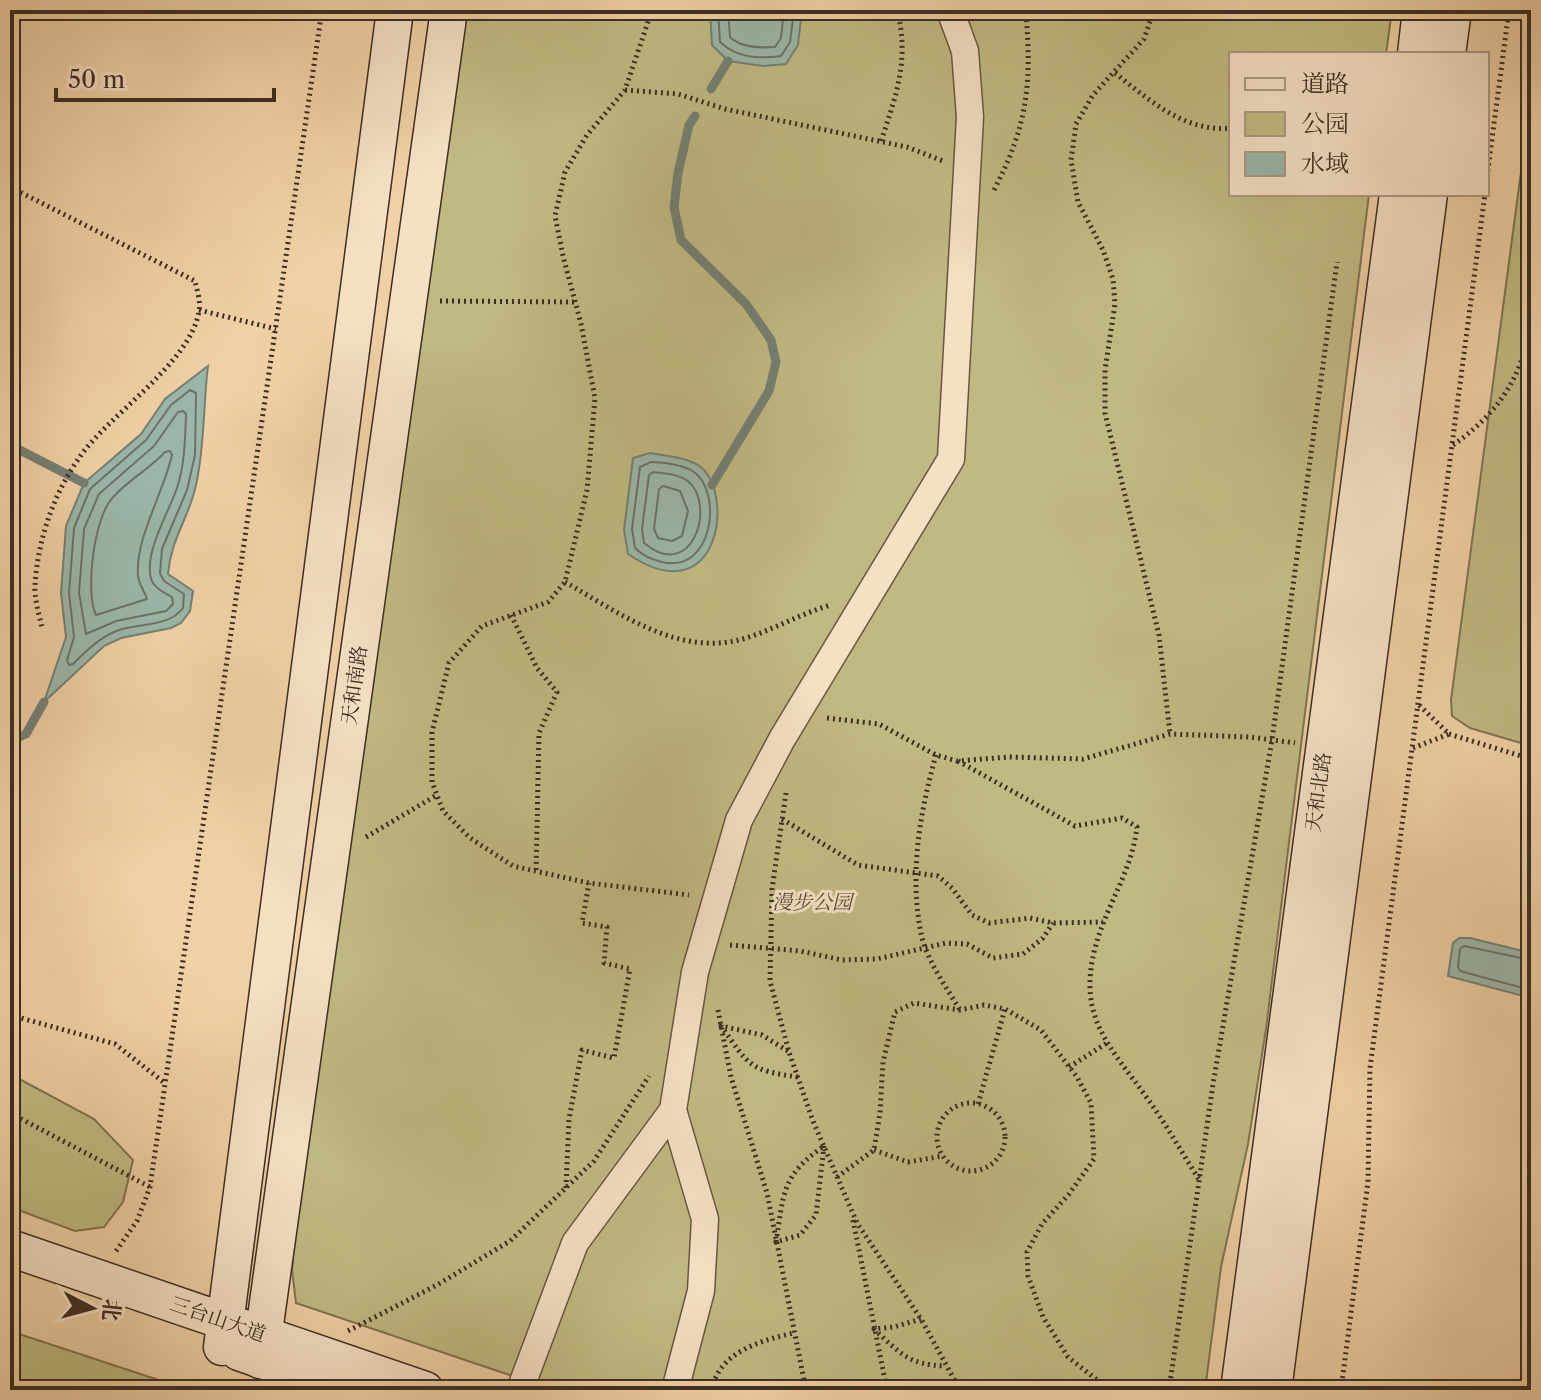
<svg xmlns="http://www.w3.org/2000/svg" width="1541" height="1400" font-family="'Libre Caslon Text','Noto Serif SC',serif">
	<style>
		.green { fill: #c0b981; stroke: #7e7452; stroke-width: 2 }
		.water { fill: #9ab6a9; stroke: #748074; stroke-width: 2 }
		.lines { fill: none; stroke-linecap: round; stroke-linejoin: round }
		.shore { stroke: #6b7266; stroke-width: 2 }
		.stream { stroke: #748074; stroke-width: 9 }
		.street-casing { stroke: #695644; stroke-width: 29 }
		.secondary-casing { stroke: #3c2e24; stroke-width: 39 }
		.path { stroke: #3c2e24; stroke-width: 5; stroke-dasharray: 2 4; stroke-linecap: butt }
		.street { stroke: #f5e0c4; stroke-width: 26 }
		.secondary { stroke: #f5e0c4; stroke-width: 36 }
		.labels { text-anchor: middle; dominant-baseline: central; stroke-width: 6; stroke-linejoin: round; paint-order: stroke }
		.street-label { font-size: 20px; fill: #3c2e24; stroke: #f5e0c4 }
		.park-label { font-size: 20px; font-style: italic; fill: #564a37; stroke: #f5e0c4 }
	</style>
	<rect width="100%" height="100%" fill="#f0d0a4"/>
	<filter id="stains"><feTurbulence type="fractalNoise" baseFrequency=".0025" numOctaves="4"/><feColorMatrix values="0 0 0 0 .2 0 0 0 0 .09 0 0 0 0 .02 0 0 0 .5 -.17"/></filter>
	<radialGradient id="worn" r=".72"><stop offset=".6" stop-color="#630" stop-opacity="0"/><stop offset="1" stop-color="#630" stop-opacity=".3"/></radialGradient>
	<!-- green -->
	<g class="green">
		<polygon points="467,10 1392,10 1386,54 1231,54 1231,194 1369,194 1266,1029 1248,1144 1221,1267 1205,1390 554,1390 296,1303 292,1270 295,1231"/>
		<polygon points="1531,96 1531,746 1470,728 1452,716 1451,700"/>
		<polygon points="10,1074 94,1119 133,1160 123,1202 104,1227 75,1231 10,1207"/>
		<polygon points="10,1331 189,1390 10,1390"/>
	</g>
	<!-- water -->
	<g class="water">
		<polygon points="710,10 802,10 798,45 786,64 763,66 728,61 712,45"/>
		<path d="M208 366C203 406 205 445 196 485 189 518 171 538 168 574L193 591 190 611 181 623 171 628 121 638 104 646 44 702 66 637 61 593 66 526 84 483 141 434 165 399Z"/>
		<path d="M650 453C667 456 684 457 698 465 736 489 721 617 628 554L624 530 633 458Z"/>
		<polygon points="1459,938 1470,938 1531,953 1531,998 1448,976 1453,943"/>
	</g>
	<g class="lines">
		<!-- shore -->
		<g class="shore">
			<path d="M718 10 720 42C737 58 758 59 781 56L790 42 794 10"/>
			<path d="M728 10 730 37C741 48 760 48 775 47L781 38 784 10"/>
			<path d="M190 390 196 393 195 455 187 490 162 549 160 573 164 581 184 594 183 608C169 627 140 623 119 630 100 637 87 650 73 664L69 665 67 660 74 637 69 593 74 528 90 489 146 440 171 405Z"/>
			<path d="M183 411 186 414C185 439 185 464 177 488 169 512 140 559 153 583 157 590 165 593 172 597L173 604 166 611 116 621 86 634 79 593 84 529 99 494 154 446 178 412Z"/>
			<path d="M170 451 172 455C163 494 135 539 138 576 139 585 145 592 147 599L96 615C85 592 94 522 110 501 124 482 149 470 165 452Z"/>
			<path d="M651 462C665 463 682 464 694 472 723 493 713 574 662 562 651 559 643 556 635 548L632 529 640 467Z"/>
			<path d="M653 472C664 473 680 474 689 482 716 507 692 583 644 543L642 529 649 475Z"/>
			<polygon points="663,486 680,491 688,511 682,536 672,541 658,538 654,529 659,489"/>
			<polyline points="1531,960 1464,946 1460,949 1458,967 1460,971 1531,990"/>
		</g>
		<!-- stream -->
		<g class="stream">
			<polyline points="711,89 728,61"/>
			<polyline points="695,116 689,125 678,173 674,207 681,240 746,304 771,340 776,362 769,391 712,485"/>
			<polyline points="10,445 84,483"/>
			<polyline points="10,741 26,734 44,702"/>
		</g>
		<defs>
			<g id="street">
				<polyline points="520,1390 575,1243 673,1110"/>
				<polyline points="675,1390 701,1291 705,1219 673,1110 695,972 739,820 782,739 951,459 970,117 965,51 950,10"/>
			</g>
			<g id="secondary">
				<polyline points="1416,54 1421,10"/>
				<polyline points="1447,54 1453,10"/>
				<polyline points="10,1248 425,1390"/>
				<polyline points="222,1347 395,10"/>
				<polyline points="239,1352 347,1390"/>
				<polyline points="260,1360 449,10"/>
				<polyline points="1239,1390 1398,194"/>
				<polyline points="1273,1390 1429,194"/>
			</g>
		</defs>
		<!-- street casing -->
		<use href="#street" class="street-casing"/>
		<!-- secondary casing -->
		<use href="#secondary" class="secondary-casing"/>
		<!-- path -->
		<g class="path">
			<polyline points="652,10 625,90 587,135 565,172 555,216 563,256 581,324 595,398 587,490 565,582 548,602 482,626 449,663 432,732 432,782 443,811 470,838 513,866 589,883 689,895"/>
			<polyline points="1154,10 1144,39 1093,95 1076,124 1071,160 1078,202 1103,250 1113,279 1115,304 1105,370 1105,413 1159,635 1170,734"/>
			<path d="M1115 73C1148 99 1185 133 1231 128"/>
			<polyline points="625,90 678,94 725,109 907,147 943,161"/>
			<path d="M881 141C896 96 910 59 897 10"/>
			<polyline points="1487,177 1509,10"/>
			<path d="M10 187 195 281C197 290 201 302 199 311 191 363 107 416 79 458 53 495 38 540 35 585 34 598 39 614 42 628"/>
			<path d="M994 190C1027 127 1032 84 1026 15L1023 10"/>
			<polyline points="440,301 575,302"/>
			<polyline points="199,310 276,329"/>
			<path d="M1453 445C1512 404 1538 350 1528 277L1531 275"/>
			<path d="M565 582C621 614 682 660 749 637 777 628 802 613 831 605"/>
			<polyline points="511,615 537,668 557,692 539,733 536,872"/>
			<polyline points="827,718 879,724 936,755 957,761 1009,757 1083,759 1170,734 1250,737 1295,743"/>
			<polyline points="1449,734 1531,759"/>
			<polyline points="1413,748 1449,734 1418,704"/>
			<path d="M936 755C920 812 909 874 921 933 926 959 946 987 960 1010"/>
			<path d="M958 761 1075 826 1122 818 1137 827C1132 871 1106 906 1095 948 1077 1018 1110 1046 1147 1098 1166 1124 1182 1153 1200 1181"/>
			<polyline points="786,793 772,889 770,981 789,1052 813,1121 857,1223 921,1319 960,1390"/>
			<polyline points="782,819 858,865 938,876 952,888 972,915 989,923 1030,918 1053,923 1103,922"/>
			<polyline points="366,837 437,795"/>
			<polyline points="730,945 800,951 842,960 877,959 946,943 967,944 993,958 1023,954 1043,938 1053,923"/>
			<polyline points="718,1010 731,1077 767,1193 806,1390"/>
			<polyline points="10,1015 115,1044 166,1084"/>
			<path d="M788 1051 762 1035 721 1026C750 1066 748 1070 798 1077"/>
			<polyline points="1069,1067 1107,1043"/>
			<circle cx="971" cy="1137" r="34"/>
			<polyline points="978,1104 1005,1009"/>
			<polyline points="10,1113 150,1187"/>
			<path d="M824 1146 816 1215 800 1235 776 1242C784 1193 781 1176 824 1146Z"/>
			<polyline points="874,1150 908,1162 943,1156"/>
			<polyline points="837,1177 874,1150 880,1113 883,1062 895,1012 914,1003 960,1010 984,1005 1005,1009 1041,1030 1077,1077 1091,1103 1094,1159 1069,1194 1042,1224 1027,1252 1028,1276 1043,1317 1068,1357 1102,1384 1118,1390"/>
			<polyline points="566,1188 569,1119 582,1050 614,1058 630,969 604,963 607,927 582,923 589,883"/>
			<polyline points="853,1220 887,1390"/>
			<polyline points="116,1251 137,1221 150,1187 322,10"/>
			<path d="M921 1319 894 1327 874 1329C900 1353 908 1365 946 1366"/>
			<polyline points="348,1331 437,1285 510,1241 594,1161 649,1076"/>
			<path d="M712 1390C718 1352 762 1340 794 1333"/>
			<polyline points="1169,1390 1213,1084 1272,740 1337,262"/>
			<polyline points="1341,1390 1368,1182 1370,1068 1485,194"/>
		</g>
		<!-- street -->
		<use href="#street" class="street"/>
		<!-- secondary -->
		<use href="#secondary" class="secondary"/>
	</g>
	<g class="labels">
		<!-- street labels -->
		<g class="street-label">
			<text transform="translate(354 685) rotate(-82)">天和南路</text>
			<text transform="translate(1318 792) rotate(-82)">天和北路</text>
			<text transform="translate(218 1319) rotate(19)">三台山大道</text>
		</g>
		<!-- park labels -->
		<g class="park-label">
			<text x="812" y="902">漫步公园</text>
		</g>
	</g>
	<!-- margin -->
	<rect width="1541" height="1400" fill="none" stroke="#f0d0a4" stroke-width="40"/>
	<rect x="12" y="12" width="1517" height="1376" fill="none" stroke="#3c2e24" stroke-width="4"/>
	<rect x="20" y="20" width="1501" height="1360" fill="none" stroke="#3c2e24" stroke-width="2"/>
	<!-- legend -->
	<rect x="1229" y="52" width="260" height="144" fill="#f5e0c4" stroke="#ab9984" stroke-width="2"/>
	<rect x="1245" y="78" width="40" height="12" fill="#f5e0c4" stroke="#ab9984" stroke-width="2"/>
	<text x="1301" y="92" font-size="24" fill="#3c2e24">道路</text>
	<rect x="1245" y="112" width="40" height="24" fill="#c0b981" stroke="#ab9984" stroke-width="2"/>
	<text x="1301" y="132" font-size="24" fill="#3c2e24">公园</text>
	<rect x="1245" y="152" width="40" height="24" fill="#9ab6a9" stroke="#ab9984" stroke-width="2"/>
	<text x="1301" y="172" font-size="24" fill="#3c2e24">水域</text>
	<!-- north arrow -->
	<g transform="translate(92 1308) rotate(96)" stroke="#f5e0c4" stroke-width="6" paint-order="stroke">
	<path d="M0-6L14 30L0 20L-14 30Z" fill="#3c2e24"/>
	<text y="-12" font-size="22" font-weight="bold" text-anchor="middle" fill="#3c2e24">北</text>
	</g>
	<!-- scale -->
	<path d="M56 88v12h218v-12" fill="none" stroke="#3c2e24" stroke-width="4"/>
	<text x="68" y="88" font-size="24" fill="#3c2e24" stroke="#f5e0c4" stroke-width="6" paint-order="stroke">50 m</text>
	<rect width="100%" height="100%" filter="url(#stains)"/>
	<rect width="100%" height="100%" fill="url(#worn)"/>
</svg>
